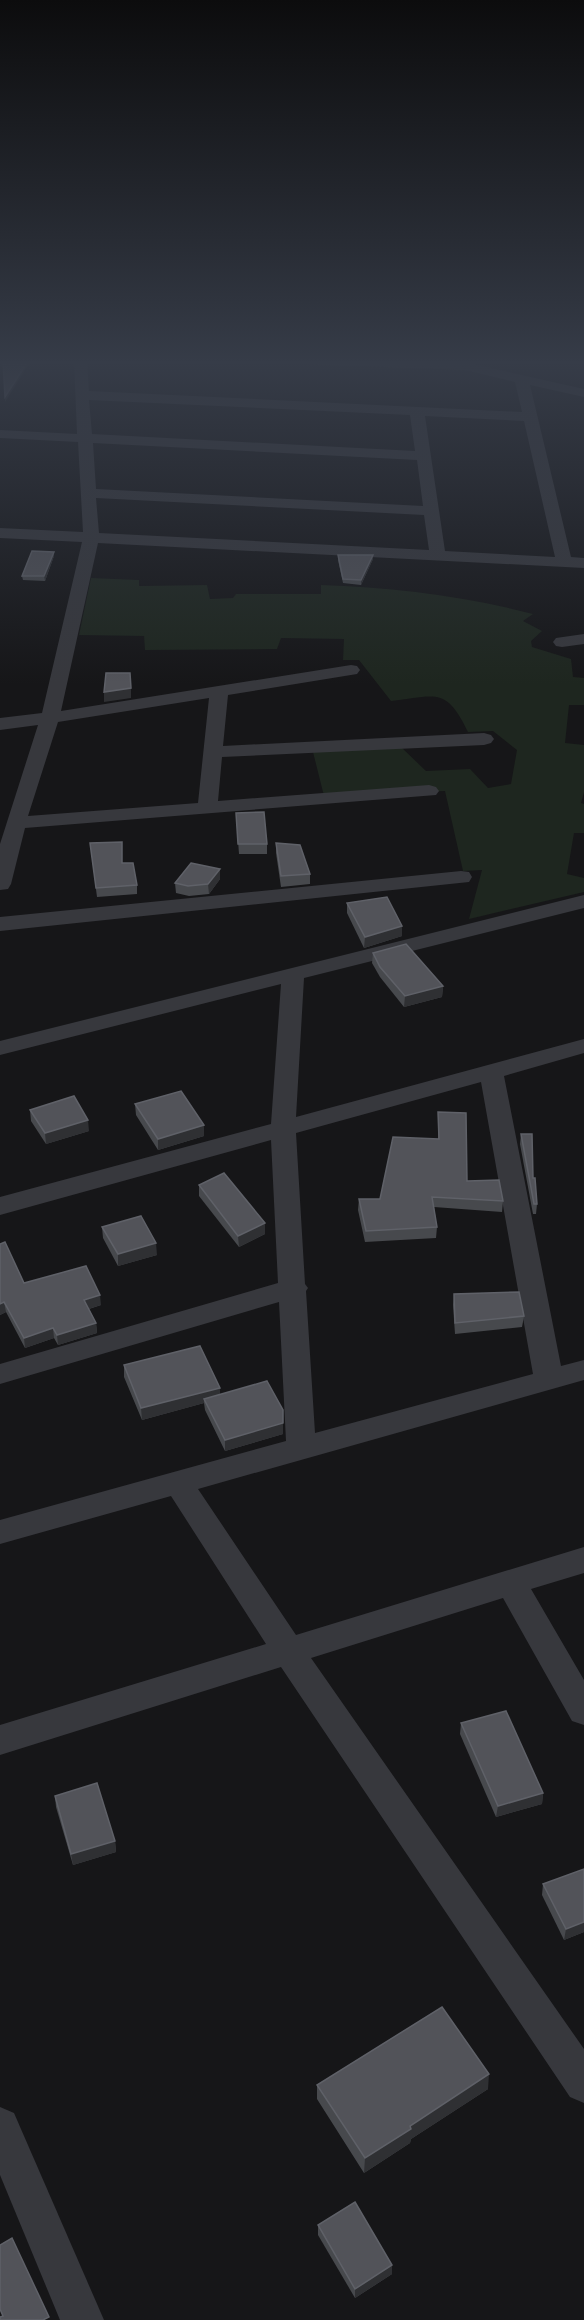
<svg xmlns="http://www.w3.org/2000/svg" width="584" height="2320" font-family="Karla,sans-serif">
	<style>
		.green { fill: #1e261f }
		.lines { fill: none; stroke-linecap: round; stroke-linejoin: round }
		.street { fill: #37383d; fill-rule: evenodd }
		.wall { fill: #47494d }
		.shaded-wall { fill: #2f3033 }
		.building { fill: #525359; stroke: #5f6168; stroke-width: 1.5 }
	</style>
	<rect width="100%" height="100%" fill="#161618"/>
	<!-- green -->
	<path class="green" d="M91 578 139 580V586L207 585 210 599 233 598 236 594H321V585C392 587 464 596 533 614L523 621 542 631 531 641 532 647 571 659 573 677 584 678V705H569L565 743 584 745V792L581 803 584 804V833H574L567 874 584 878V892L469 919 482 870 463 871 445 791 324 796 313 752 401 747 426 771 470 769 488 788 511 784 517 750 493 731 468 732C446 686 436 696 391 701L359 660H343L344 639 281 638 277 649 145 650 144 636 79 635Z"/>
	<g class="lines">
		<!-- street -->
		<g class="street">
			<path d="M74 360H87L89 391 522 412 515 382 465 370 302 364 296 360H455L584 389V397L530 385 571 557 584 558V568L98 543 61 711 351 665 357 666 360 670 357 674 228 695 223 746 484 733 491 735 494 739 491 743 484 745 222 757 218 801 429 785 436 787 439 791 436 795 25 828 11 884 8 889 0 890V844L38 725 0 730V718L42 713 82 542 0 538V528L83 532 78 442 0 438V430L77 434ZM89 400 410 415 415 451 92 434ZM425 416 524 421 555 557 445 551ZM93 443 417 460 423 506 96 489ZM96 498 424 515 429 550 99 533ZM209 698 198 803 28 816 58 722Z"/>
			<polygon points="584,634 584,644 562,647 556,646 553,642 556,638"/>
			<polygon points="461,871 469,872 472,877 469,882 0,931 0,917"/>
			<path d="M584 895V908L304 978 296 1117 584 1039V1053L504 1076 561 1366 584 1360V1380L198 1489 296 1635 584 1547V1573L531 1589 584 1680V1725L572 1721 503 1598 311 1658 584 2049V2103L570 2097 281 1667 0 1755V1725L266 1644 171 1496 0 1544V1520L286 1441 279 1302 0 1384V1364L278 1283 271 1140 0 1215V1197L271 1124 281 984 0 1055V1041ZM481 1082 533 1374 315 1433 306 1291 308 1288 305 1284 296 1133Z"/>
			<polygon points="0,2107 14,2113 104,2320 60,2320 0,2175"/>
		</g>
	</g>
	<!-- wall -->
	<g class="wall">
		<polygon points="338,555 373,559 361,585 343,583 338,560"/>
		<polygon points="54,556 45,581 23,580 22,576"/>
		<polygon points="236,813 267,844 267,854 239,854"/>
		<polygon points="122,842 122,863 137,885 137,894 97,897 90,843"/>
		<polygon points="276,843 310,874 310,884 281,887 276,853"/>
		<polygon points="220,879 209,894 189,896 176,893 175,883"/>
		<polygon points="347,903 402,926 402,936 364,948 347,913"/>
		<polygon points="373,953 443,986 442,997 404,1007 380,977 372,963"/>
		<polygon points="135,1104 204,1125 204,1136 158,1150 136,1115"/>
		<polygon points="30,1110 89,1131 46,1144 31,1121"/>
		<polygon points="438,1112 467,1181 503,1201 502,1212 434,1207 437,1227 436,1238 365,1242 358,1210 359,1199 380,1199 438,1139"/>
		<polygon points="521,1134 533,1178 537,1204 536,1214 533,1214 520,1144"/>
		<polygon points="199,1185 265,1223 265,1234 239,1247 199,1196"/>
		<polygon points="102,1227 157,1255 118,1266 103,1238"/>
		<polygon points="0,1244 24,1283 101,1305 89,1309 96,1323 97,1333 58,1345 54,1338 25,1348 6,1312 0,1315"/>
		<polygon points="454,1294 524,1316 522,1327 455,1334 453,1305"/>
		<polygon points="124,1365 220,1388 220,1394 283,1434 225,1451 205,1410 204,1403 142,1420 124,1377"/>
		<polygon points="461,1723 543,1793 542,1804 496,1817 460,1734"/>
		<polygon points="55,1796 115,1841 116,1852 73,1865 56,1807"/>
		<polygon points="584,1869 584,1932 564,1940 542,1895 543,1884"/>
		<polygon points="317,2085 488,2089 411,2139 410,2143 364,2173 317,2099"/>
		<polygon points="318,2225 392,2265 392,2274 355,2298 318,2235"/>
	</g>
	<!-- shaded-wall -->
	<g class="shaded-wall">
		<polygon points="29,360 29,364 5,402 5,397"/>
		<polygon points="54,552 54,556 45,581 44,576"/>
		<polygon points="373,555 373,559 361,585 361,580"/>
		<polygon points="131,688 131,698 104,702 104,692"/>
		<polygon points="220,869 220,879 209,894 208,884"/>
		<polygon points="402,926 402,936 364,948 365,937"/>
		<polygon points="443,986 442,997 404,1007 405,996"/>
		<polygon points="88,1120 89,1131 46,1144 45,1133"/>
		<polygon points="204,1125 204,1136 158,1150 158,1139"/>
		<polygon points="265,1223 265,1234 239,1247 238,1236"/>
		<polygon points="156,1243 157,1255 118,1266 118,1254"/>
		<polygon points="100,1295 101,1305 85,1310 84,1300"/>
		<polygon points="4,1302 6,1312 0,1315 0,1304"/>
		<polygon points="96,1323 97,1333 58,1345 57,1335"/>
		<polygon points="53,1328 54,1338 25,1348 24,1338"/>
		<polygon points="220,1388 220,1399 204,1399 204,1403 142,1420 141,1408"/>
		<polygon points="283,1423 283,1434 225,1451 225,1440"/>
		<polygon points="543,1793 542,1804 496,1817 498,1806"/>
		<polygon points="115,1841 116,1852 73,1865 71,1854"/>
		<polygon points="584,1922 584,1932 564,1940 566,1929"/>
		<polygon points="489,2074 488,2089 411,2139 410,2143 364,2173 365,2158 410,2126"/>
		<polygon points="392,2265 392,2274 355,2298 355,2289"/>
	</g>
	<!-- building -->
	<g class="building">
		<polygon points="3,360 29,360 5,397"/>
		<polygon points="32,551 54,552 44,576 22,576"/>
		<polygon points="338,555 373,555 361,580 343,579"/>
		<polygon points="106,673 130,673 131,688 104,692"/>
		<polygon points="264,812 267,844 238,844 236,813"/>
		<polygon points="122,842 122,863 133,863 137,885 96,888 90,843"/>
		<polygon points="276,843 300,845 310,874 281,876"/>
		<polygon points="191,863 220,869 208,884 188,886 175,883"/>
		<polygon points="387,897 402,926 365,937 347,903"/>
		<polygon points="406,944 443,986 405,996 380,967 373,953"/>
		<polygon points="181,1091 204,1125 158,1139 135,1104"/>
		<polygon points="74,1096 88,1120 45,1133 30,1110"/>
		<polygon points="438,1112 466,1113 467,1181 499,1180 503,1201 432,1197 437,1227 366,1231 359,1199 380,1199 393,1137 439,1139"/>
		<polygon points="521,1134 532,1134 533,1178 535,1178 537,1204 534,1204"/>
		<polygon points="224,1173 265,1223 238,1236 199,1185"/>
		<polygon points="141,1216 156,1243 118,1254 102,1227"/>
		<polygon points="5,1242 24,1283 86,1266 100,1295 84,1300 96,1323 57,1335 53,1328 24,1338 4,1302 0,1304 0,1244"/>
		<polygon points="519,1292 524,1316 455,1323 454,1294"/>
		<polygon points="200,1346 220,1388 141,1408 124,1365"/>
		<polygon points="267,1381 283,1410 283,1423 225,1440 204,1399"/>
		<polygon points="506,1711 543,1793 498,1806 461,1723"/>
		<polygon points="97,1783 115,1841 71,1854 55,1796"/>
		<polygon points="584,1869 584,1922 566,1929 543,1884"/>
		<polygon points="442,2007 489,2074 410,2126 411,2129 365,2158 317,2085"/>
		<polygon points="355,2202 392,2265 355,2289 318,2225"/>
		<polygon points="12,2238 49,2317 43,2320 0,2320 0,2317 3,2316 0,2309 0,2245"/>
	</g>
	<!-- sky -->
	<linearGradient id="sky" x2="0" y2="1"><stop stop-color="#0c0c0d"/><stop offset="0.53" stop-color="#363c48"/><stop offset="1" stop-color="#363c48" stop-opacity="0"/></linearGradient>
	<rect width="584" height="684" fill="url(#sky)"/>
</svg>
